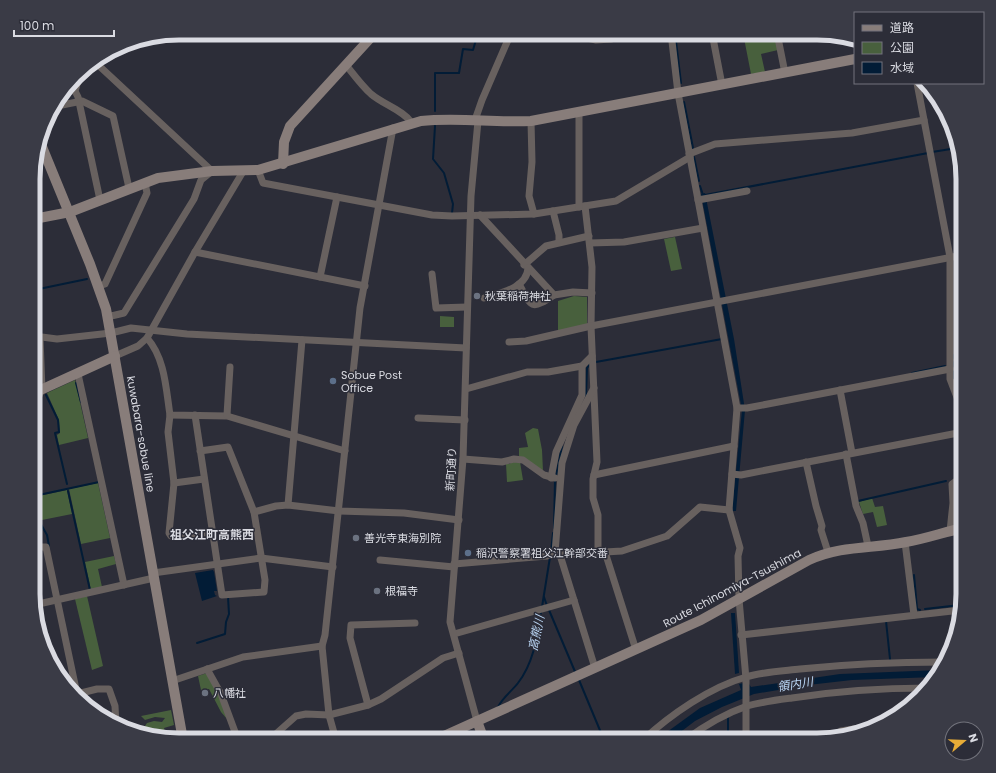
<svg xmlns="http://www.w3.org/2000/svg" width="996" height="773" font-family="Poppins,'Noto Sans JP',sans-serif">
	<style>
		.green { fill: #48603d }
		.water { fill: #021c36 }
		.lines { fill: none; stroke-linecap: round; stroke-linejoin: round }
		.stream { stroke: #021c36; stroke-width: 2 }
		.street { stroke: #68615f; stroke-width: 7 }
		.secondary { stroke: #887d7a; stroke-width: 10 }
		.worship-dot { fill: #6b7280; stroke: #2c2d38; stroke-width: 1.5 }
		.service-dot { fill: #5c6f8a; stroke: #2c2d38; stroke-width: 1.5 }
		.labels { text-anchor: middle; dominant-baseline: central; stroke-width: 3; stroke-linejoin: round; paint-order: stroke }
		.poi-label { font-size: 11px; fill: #dadbe2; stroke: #2c2d38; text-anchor: start }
		.street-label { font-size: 11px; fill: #dadbe2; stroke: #2c2d38 }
		.neighbourhood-label { font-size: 12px; font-weight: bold; fill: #dadbe2; stroke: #2c2d38 }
		.water-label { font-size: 12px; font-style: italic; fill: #bad6f5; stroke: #2c2d38 }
		.rim { fill: none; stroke: #dadbe2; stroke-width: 5 }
	</style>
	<rect width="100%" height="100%" fill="#2c2d38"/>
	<!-- green -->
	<g class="green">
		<polygon points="743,33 774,33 778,50 761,54 765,72 751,74"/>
		<polygon points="675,237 682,269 671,271 664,239"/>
		<polygon points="574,296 587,297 587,325 558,331 558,301"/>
		<polygon points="440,316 454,317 454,327 440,327"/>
		<polygon points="75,380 88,438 59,445 57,435 60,433 59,420 47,393"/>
		<polygon points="533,428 538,429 542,450 543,471 519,456 519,448 528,447 525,433"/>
		<polygon points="511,462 520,462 523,480 507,482 506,464 510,464"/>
		<polygon points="98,483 110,538 81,544 69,489"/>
		<polygon points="67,490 72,514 42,520 34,508 34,497"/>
		<polygon points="872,498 875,507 883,506 887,525 877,527 873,512 863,514 859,502"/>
		<polygon points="114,556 116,564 98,569 102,587 91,590 85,562"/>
		<polygon points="87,596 103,666 92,670 75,599"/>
		<polygon points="207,673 220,695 227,719 221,712 209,689 201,690 198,676"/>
		<polygon points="171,710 174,725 164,728 166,736 158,737 155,728 147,730 145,726 147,723 154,721 162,722 165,718 155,717 145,720 141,716"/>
	</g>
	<!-- water -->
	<g class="water">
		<polygon points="705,193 734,339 745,410 736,511 732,511 742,410 701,194"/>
		<polygon points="213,570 214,572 217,591 214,591 215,595 217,596 202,601 195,573"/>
		<polygon points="731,613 735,613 739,673 735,674"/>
		<polygon points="940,670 935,677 852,680 808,685 754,694 722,707 695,721 670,740 656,740 700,708 741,690 739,684 748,682 751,687 840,674"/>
	</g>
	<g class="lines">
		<!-- stream -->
		<g class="stream">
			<polyline points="675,33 681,83"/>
			<polyline points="684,102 693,148"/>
			<polyline points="435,111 435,73 459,73 463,49 473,50 478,33"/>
			<polyline points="435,126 433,159 444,173 453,204 452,213"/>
			<polyline points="932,152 957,148"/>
			<polyline points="694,157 699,181"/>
			<polyline points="700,186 703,195"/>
			<polyline points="705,195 928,153"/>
			<polyline points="34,290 87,279"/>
			<polyline points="955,345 955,341 963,342"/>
			<polyline points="954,358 954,355"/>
			<polyline points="596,362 722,339"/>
			<polyline points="954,366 954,362"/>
			<polyline points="954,371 953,376 959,390"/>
			<polyline points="912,373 945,366"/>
			<polyline points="76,383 81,402"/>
			<polyline points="46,395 58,420 59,432 55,433 67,484"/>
			<polyline points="586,396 587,368 590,364"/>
			<polyline points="962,397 963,400"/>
			<polyline points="68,491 90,590"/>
			<polyline points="34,496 99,482"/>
			<polyline points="858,501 946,481"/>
			<polyline points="34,512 47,535 49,546"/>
			<polyline points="554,528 555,481 562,446"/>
			<polyline points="551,552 553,533"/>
			<polyline points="914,575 917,609 920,610"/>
			<polyline points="544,597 547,606"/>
			<polyline points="542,607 550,557"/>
			<polyline points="925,609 960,605"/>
			<polyline points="549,610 576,674"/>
			<polyline points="886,621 890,659"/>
			<polyline points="197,643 225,634 226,622 229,614 228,597"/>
			<polyline points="579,680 604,740"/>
			<path d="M498 707C503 697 511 692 518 683 534 662 537 637 541 612"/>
			<polyline points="456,740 462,734"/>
			<polyline points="728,740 728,717"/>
		</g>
		<!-- street -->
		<g class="street">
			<polyline points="500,33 509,38"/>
			<polyline points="566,33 596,40 611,39"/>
			<polyline points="671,33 678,93 737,408 729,510 740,548 738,556 739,599 746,679 746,740"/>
			<polyline points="712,33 722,85"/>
			<polyline points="777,33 785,73"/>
			<polyline points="95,62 212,171 201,180 194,199 124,313 107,317"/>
			<path d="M346 65C354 75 362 86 371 94 384 105 403 110 412 123"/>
			<polyline points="81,71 75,91 78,97 100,200"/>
			<polyline points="917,83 950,257 950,379 963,413"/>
			<polyline points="66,90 75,91"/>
			<polyline points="52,107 82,101 113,116 129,188"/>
			<polyline points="475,120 482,100 511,33"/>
			<polyline points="531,121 532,162 529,196 534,214"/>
			<polyline points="689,154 715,144 852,133 924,120"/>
			<polyline points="258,170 263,183 432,215 452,216 534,214 616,201 690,157"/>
			<polyline points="698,200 747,191"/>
			<polyline points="585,206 592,267 591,326 597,462 593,479 593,498 598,515 598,551"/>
			<polyline points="579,207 579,112"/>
			<polyline points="553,211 559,235 559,242"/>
			<polyline points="480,215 554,295 573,292 592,293"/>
			<polyline points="590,243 624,242 703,228"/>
			<polyline points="195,252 365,286"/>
			<polyline points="524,265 546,246 589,236"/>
			<polyline points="432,274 436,308 467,307"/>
			<polyline points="320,277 337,197"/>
			<path d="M519 284C532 307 530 311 554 295"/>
			<polyline points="99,286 105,284 147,193 145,183"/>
			<path d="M484 298C500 293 527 288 528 268"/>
			<polyline points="34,336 57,339 111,333 131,328 187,334 466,348"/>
			<polyline points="40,338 42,390"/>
			<path d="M147 338C165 358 166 389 170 415L227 416 345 451"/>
			<polyline points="302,340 288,505 339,511 404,513 459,520"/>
			<polyline points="509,342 526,341 591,326 963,255"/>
			<polyline points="115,356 138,346 147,338 195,252 244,170"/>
			<polyline points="78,374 124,585"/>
			<polyline points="466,389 527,372 548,372 582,366 592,356"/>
			<polyline points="840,390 852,453"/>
			<polyline points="34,407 41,391"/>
			<polyline points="737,408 747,408 950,369"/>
			<polyline points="170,415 168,432 174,483 169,533 171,536 174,537 212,532"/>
			<path d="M195 415C204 475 213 535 222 595L264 592 265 580 254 512 228 447 200 451"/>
			<polyline points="227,415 230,367"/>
			<polyline points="418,418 465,420"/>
			<polyline points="846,454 856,506 863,523 868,546"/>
			<polyline points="463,459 502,462 514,459 523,460 544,475 555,478"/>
			<polyline points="806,462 816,506 822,526 821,530 828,552"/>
			<polyline points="732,474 741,475 963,432"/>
			<polyline points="594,475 734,446"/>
			<polyline points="551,478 556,452 582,395 582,366"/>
			<polyline points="174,483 204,479"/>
			<polyline points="254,512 276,506 288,505"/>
			<polyline points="950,531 953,503 952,484 963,476"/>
			<polyline points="905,542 914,615"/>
			<polyline points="33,547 46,547 77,694 97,689 109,689 115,706 116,725"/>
			<polyline points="605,552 622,551 667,536 700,507 729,510"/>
			<polyline points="555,553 562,463 574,425 594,388"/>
			<polyline points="560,555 595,668"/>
			<polyline points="380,560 454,567"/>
			<polyline points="454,564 547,556 555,553 560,555 605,552 636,650"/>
			<polyline points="153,573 261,558 333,567"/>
			<polyline points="34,605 154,578"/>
			<polyline points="454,634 574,600"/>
			<polyline points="741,635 961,610"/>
			<polyline points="207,669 221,694 238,740"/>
			<polyline points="172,681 243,657 322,646"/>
			<polyline points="368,705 350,638 351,625 415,623"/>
			<polyline points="477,721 450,622 463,459 471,196 478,121"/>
			<polyline points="834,737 841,731 878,725"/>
			<polyline points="269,740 296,716 306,714 329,715 368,705 381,699 443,658 459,653"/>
			<polyline points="336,740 329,715 322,646 325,635 360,308 393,128"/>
			<path d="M643 740C670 715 710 687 746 677 762 672 782 671 800 669 848 664 896 662 945 662"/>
			<path d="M685 740C704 726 724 714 747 706 761 702 777 700 792 698 837 691 882 688 928 688"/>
		</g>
		<!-- secondary -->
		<g class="secondary">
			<polyline points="40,142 90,264 106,309 183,740"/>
			<polyline points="283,164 284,142 290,126 375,33"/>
			<path d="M34 219 70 212 158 178 212 171 258 170 421 121C458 117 494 123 531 121L855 59"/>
			<polyline points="34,393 115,356"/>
			<polyline points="477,721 484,740"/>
			<path d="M435 740 701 620 809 560C843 545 871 549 906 542 925 539 944 532 963 528"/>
		</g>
	</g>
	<!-- markers -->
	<g class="worship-dot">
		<circle cx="477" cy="296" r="4"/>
		<circle cx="356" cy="538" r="4"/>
		<circle cx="377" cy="591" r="4"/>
		<circle cx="205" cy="693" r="4"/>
	</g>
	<g class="service-dot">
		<circle cx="333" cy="381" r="4"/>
		<circle cx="468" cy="553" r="4"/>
	</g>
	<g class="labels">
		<!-- poi labels -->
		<g class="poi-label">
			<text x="485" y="296">秋葉稲荷神社</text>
			<text x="341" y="375">Sobue Post<tspan x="341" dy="13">Office</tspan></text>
			<text x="364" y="538">善光寺東海別院</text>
			<text x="476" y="553">稲沢警察署祖父江幹部交番</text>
			<text x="385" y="591">根福寺</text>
			<text x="213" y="693">八幡社</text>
		</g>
		<!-- street labels -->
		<g class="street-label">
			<text transform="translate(141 434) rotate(80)">kuwabara-sobue line</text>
			<text transform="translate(451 469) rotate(-87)">新町通り</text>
			<text transform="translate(732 588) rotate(-28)">Route Ichinomiya-Tsushima</text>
		</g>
		<!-- neighbourhood labels -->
		<g class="neighbourhood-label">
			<text x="212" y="534">祖父江町高熊西</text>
		</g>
		<!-- water labels -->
		<g class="water-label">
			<text transform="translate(536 633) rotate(-78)">高熊川</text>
			<text transform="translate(795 684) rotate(-9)">領内川</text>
		</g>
	</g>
	<!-- crop -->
	<path d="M0 0H996V773H0ZM179 40H817A139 139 0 0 1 956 179V594A139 139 0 0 1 817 733H179A139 139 0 0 1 40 594V179A139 139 0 0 1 179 40Z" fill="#3a3b46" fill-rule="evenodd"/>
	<path class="rim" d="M179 40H817A139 139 0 0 1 956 179V594A139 139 0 0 1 817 733H179A139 139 0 0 1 40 594V179A139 139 0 0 1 179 40Z"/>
	<!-- legend -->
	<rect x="854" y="12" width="130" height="72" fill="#2c2d38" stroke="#72737c"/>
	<rect x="862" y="25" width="20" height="6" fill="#887d7a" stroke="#72737c"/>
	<text x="890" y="32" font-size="12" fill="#dadbe2">道路</text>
	<rect x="862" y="42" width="20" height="12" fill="#48603d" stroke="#72737c"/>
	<text x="890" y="52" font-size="12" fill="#dadbe2">公園</text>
	<rect x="862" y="62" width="20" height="12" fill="#021c36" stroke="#72737c"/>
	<text x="890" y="72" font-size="12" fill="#dadbe2">水域</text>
	<!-- north arrow -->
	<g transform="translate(964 741) rotate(71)"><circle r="19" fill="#2c2d38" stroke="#72737c"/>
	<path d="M0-3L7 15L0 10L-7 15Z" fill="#e7ac37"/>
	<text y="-6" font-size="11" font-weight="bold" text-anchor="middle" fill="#dadbe2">N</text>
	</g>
	<!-- scale -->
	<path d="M14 30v6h100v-6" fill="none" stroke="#dadbe2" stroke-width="2"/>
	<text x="20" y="30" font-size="12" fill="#dadbe2" stroke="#2c2d38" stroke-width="3" paint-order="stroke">100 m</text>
</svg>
